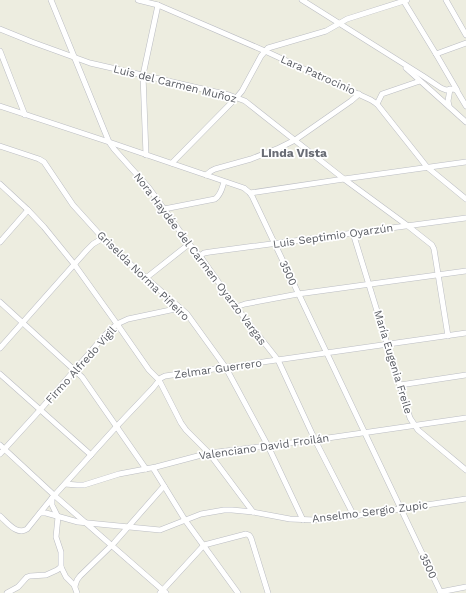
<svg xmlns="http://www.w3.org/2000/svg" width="466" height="593" font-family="'Work Sans',sans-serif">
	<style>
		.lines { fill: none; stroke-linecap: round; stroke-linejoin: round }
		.minor-casing { stroke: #bbbdc3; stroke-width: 6 }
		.minor { stroke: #fff; stroke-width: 5 }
		.labels { text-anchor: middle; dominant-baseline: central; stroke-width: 3.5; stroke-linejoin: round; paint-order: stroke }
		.street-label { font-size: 11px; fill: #595c63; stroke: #fff }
		.neighbourhood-label { font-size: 12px; font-weight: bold; fill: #6a6d75; stroke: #fff }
	</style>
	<rect width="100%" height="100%" fill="#edede0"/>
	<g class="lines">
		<defs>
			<g id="minor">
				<polyline points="51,0 109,142 114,149 149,188 189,244 200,256 236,307 278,360 315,440 354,516"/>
				<polyline points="138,0 158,5 265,51 371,100 377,104 427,167 466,199"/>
				<polyline points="302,0 423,76 441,88 446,90 454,89 457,91 466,106"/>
				<polyline points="403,0 436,54 457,90"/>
				<polyline points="446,0 466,35"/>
				<polyline points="0,29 32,42 90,63 229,95 245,101 344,179 408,226 432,245 434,249 448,336"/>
				<polyline points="0,51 25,115"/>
				<polyline points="436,54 466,43"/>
				<polyline points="406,68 466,122"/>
				<polyline points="377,104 382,94 420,81"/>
				<polyline points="0,106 109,142 244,188 250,193 252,196 441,593"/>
				<polyline points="449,106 448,101 450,89"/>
				<polyline points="0,146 39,159 44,162 73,205 111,247 187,314 226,368 268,446 303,520"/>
				<polyline points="146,155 143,75 158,5"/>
				<polyline points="172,163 237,97 242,91 261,56 268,48 326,31 347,19 407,0"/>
				<polyline points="206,175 211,171 215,169 251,159 279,148 295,140 351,101 359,94"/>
				<polyline points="0,184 28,210 44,227 74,264 117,324 149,370 159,380 181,423 186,430 209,453 253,512"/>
				<polyline points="250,193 344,179 466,162"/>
				<path d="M164 209 215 199C221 195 222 188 224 182"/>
				<polyline points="353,233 410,418 418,430 466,470"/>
				<polyline points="0,242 28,210"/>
				<polyline points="200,256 204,253 210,252 466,218"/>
				<polyline points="146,278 189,244"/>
				<polyline points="0,302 82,377 146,469"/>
				<polyline points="236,307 245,304 298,294 466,271"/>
				<polyline points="0,348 87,250 93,244 103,238"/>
				<polyline points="0,374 91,455"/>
				<polyline points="400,385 466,375"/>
				<polyline points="0,445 55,496 166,593"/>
				<polyline points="0,454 40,410 106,334 117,324 128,319 180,308"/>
				<polyline points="153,468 185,520 238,593"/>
				<polyline points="65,484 77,485 84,485 119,474 156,467 209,453 314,440 466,418"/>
				<polyline points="52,498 52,505 58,517 56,537 61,552 61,567 66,577 74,585 77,593"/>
				<polyline points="40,513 46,513 78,522 160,530 201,514 224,510 232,510 253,512 290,519 315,520 354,516 466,499"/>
				<path d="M0 516C7 522 17 536 27 529L52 498 117 426 153 388 161 378 165 376 466 333"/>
				<polyline points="75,586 77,580 80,576 114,543 164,486"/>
				<polyline points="440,592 466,587"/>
				<polyline points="7,593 18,587 27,577 30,576 46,575 57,570 61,567"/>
				<polyline points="160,593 204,545 246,534 249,535 251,538 268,593"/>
			</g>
		</defs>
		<!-- minor casing -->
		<use href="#minor" class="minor-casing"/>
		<!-- minor -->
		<use href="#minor" class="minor"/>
	</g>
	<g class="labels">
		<!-- street labels -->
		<g class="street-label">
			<text transform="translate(318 75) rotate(24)">Lara Patrocinio</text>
			<text transform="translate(175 84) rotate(14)">Luis del Carmen Muñoz</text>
			<text transform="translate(333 236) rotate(-8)">Luis Septimio Oyarzún</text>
			<text transform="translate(200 259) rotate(53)">Nora Haydée del Carmen Oyarzo Vargas</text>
			<text transform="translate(288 273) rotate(65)">3500</text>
			<text transform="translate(143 276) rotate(44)">Griselda Norma Piñeiro</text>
			<text transform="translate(393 362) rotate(73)">María Eugenia Freile</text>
			<text transform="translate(81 365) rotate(-48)">Firmo Alfredo Vigil</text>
			<text transform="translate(218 369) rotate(-8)">Zelmar Guerrero</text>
			<text transform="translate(264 447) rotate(-8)">Valenciano David Froilán</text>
			<text transform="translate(370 512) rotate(-7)">Anselmo Sergio Zupic</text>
			<text transform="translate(428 566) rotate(65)">3500</text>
		</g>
		<!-- neighbourhood labels -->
		<g class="neighbourhood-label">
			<text x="294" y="153">Linda Vista</text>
		</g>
	</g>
</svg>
